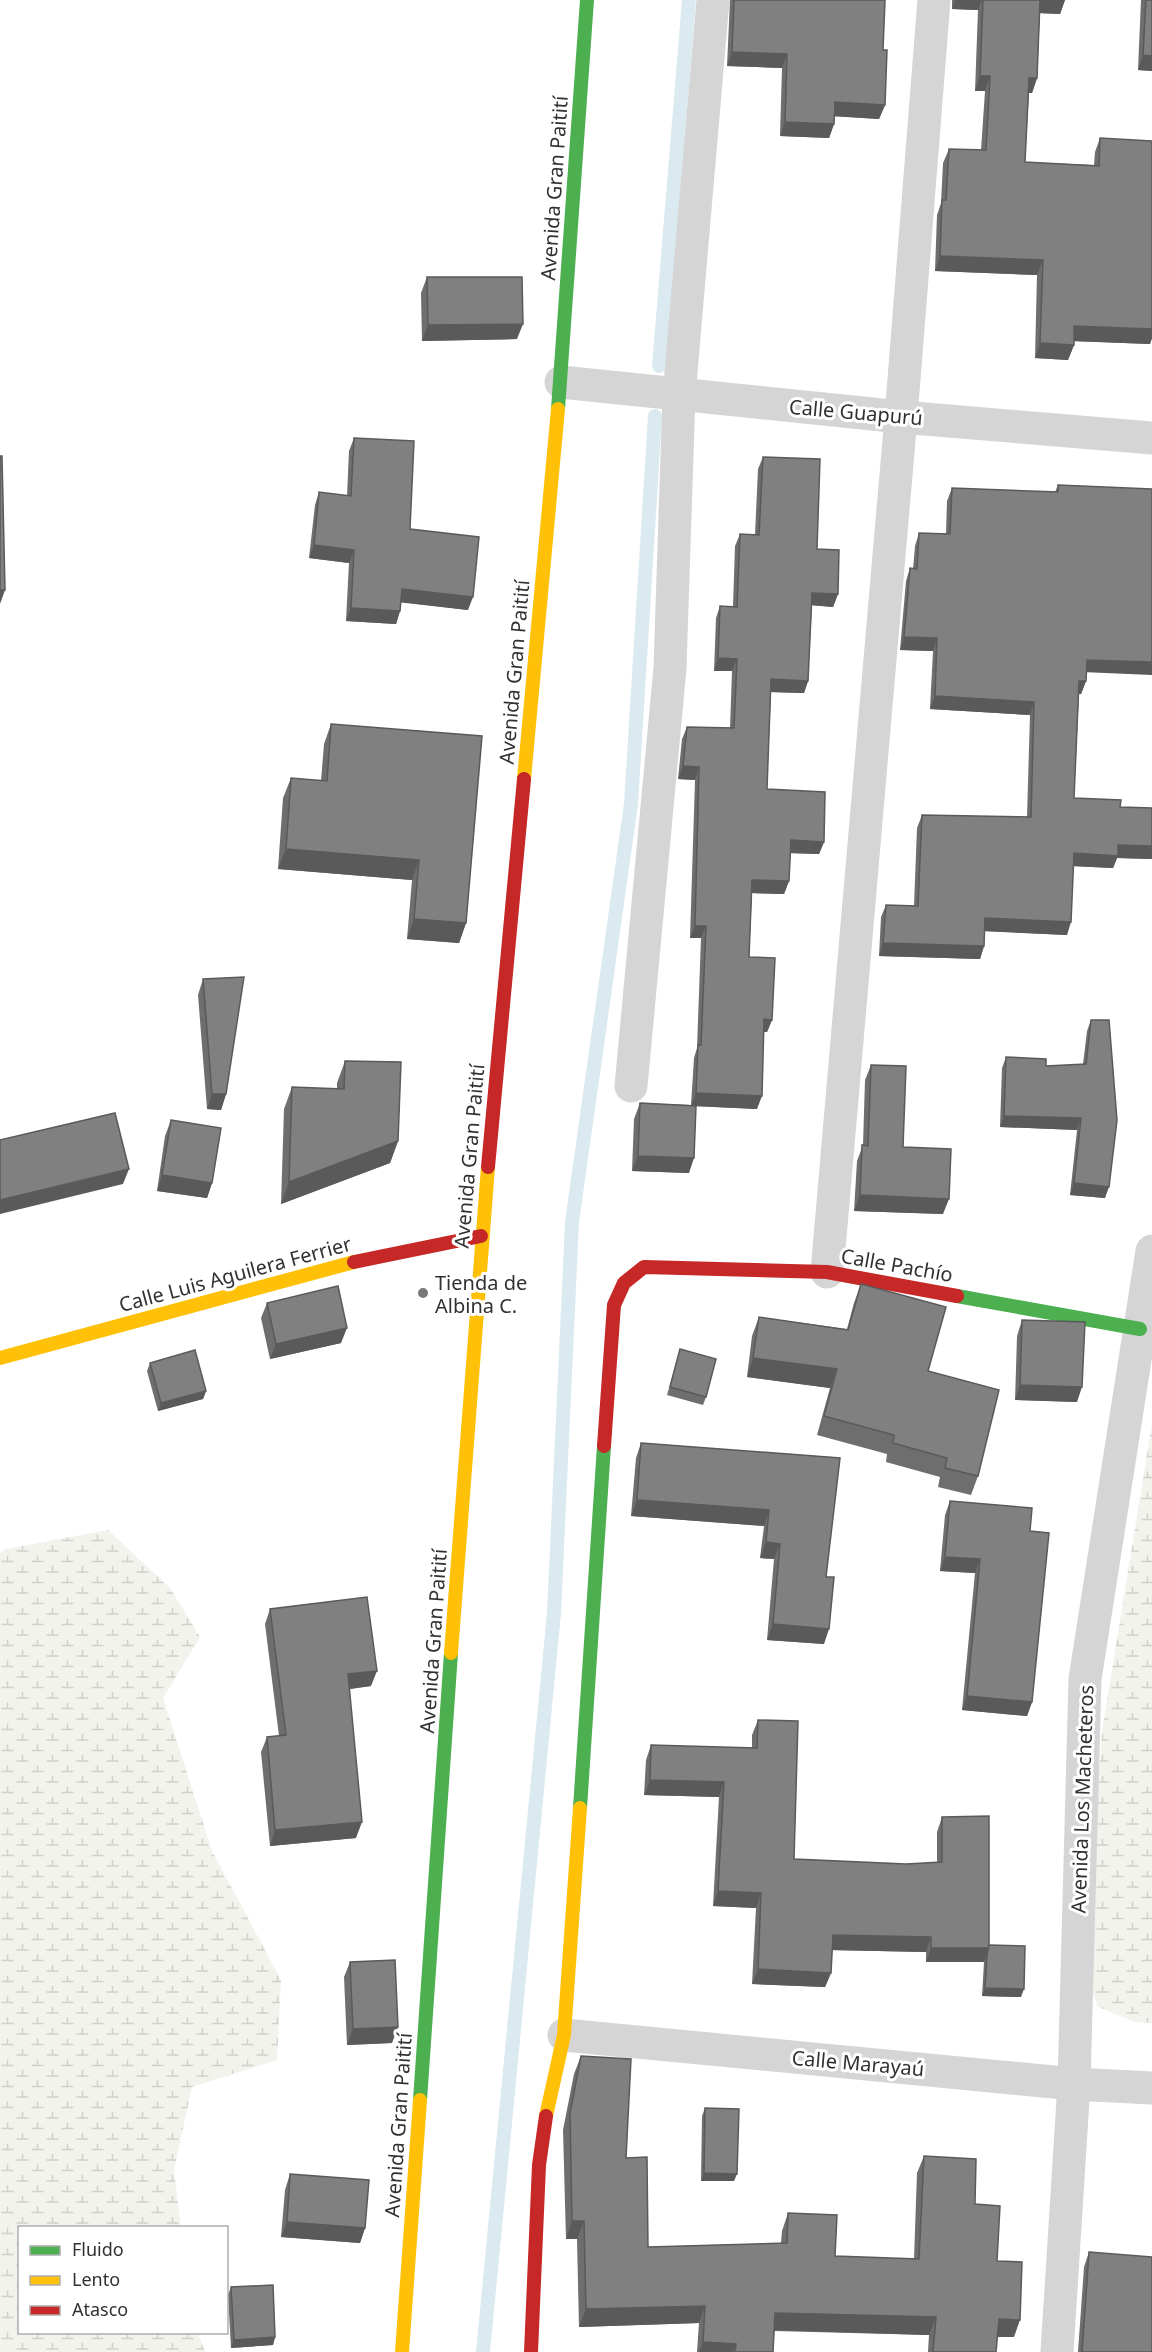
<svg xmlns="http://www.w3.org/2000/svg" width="1152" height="2352" font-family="'Noto Sans',sans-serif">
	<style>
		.wetland { fill: url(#wetland-marsh) }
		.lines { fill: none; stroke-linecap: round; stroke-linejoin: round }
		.stream { stroke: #dbeaf0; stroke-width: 14 }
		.street { stroke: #d5d5d5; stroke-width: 33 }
		.fast { stroke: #4caf50; stroke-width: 14 }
		.slow { stroke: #ffc107; stroke-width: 14 }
		.jam { stroke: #c62828; stroke-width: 14 }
		.wall { fill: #6e6e6e }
		.shaded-wall { fill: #5a5a5a }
		.building { fill: #808080; stroke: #5a5a5a; stroke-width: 1.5 }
		.poi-dot { fill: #797979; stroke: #fff; stroke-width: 2 }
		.labels { text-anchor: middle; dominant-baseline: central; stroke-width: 6; stroke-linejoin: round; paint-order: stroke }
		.street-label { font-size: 20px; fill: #313131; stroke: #fff }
		.poi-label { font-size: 20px; fill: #313131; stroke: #fff; text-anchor: start }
	</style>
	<defs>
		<pattern id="wetland-marsh" width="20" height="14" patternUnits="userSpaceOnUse" patternTransform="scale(1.5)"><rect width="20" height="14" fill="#f1f3ec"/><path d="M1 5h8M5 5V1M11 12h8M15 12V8" fill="none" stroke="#cfd1cb"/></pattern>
	</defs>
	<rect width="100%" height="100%" fill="#fff"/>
	<!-- wetland -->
	<g class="wetland">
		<polygon points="1152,1424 1152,2023 1135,2022 1098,2007 1085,1971 1102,1731"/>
		<polygon points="108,1530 170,1588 200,1637 163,1698 212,1851 281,1980 277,2060 192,2087 174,2170 181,2227 20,2228 20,2332 198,2333 205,2352 0,2352 0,1553 5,1549"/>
	</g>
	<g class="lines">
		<!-- stream -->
		<g class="stream">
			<polyline points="659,366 689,0"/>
			<polyline points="483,2352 554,1613 572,1222 631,804 655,416"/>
		</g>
		<!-- street -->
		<g class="street">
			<polyline points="561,382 901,417 1152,438"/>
			<polyline points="631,1086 670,668 679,395 713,0"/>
			<polyline points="827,1272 901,417 934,0"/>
			<polyline points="564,2035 1074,2084 1152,2088"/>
			<polyline points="1057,2352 1074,2084 1085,1679 1152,1251"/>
		</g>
		<!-- fast -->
		<g class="fast">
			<polyline points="558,409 587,0"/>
			<polyline points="957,1296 1140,1329"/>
			<polyline points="580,1808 604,1446"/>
			<polyline points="420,2100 451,1653"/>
		</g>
		<!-- slow -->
		<g class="slow">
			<polyline points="524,779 558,409"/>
			<polyline points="0,1358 354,1262"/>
			<polyline points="451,1653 488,1167"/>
			<polyline points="546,2116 564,2035 580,1808"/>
			<polyline points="402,2352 420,2100"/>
		</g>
		<!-- jam -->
		<g class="jam">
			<polyline points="488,1167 524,779"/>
			<polyline points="354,1262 481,1236"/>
			<polyline points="604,1446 614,1305 624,1283 644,1267 827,1272 957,1296"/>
			<polyline points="531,2352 539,2165 546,2116"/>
		</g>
	</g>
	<!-- wall -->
	<g class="wall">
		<polygon points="730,0 885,0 883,50 885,105 879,119 834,116 834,124 829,138 780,136 782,68 727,66"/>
		<polygon points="952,0 1065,0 1060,14 1040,13 1037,78 1032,93 1029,93 1025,162 1094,165 1095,152 1100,138 1152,141 1152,338 1150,344 1074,341 1074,345 1068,360 1035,358 1037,275 935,271 937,215 941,203 943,163 949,149 981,150 985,91 975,91 978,10 952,9"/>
		<polygon points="1141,0 1152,0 1152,71 1138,70"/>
		<polygon points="427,277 517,339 422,341 421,293"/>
		<polygon points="354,438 410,529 468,610 401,602 400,611 396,624 346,621 349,563 309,558 315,505 319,492 347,496 349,451"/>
		<polygon points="763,457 817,549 838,594 833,607 812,605 808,681 804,693 771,692 767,789 824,842 819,854 790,853 789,881 784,894 752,893 749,957 772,1020 767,1032 764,1032 757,1109 696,1106 689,1173 632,1171 634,1119 640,1103 691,1105 694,1058 697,1048 701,938 690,938 695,780 678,779 682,739 687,727 730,728 732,671 714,671 716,618 720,606 733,606 735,546 740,534 755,535 758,469"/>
		<polygon points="1058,485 1086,672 1086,681 1081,694 1079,694 1074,798 1120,807 1152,808 1152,859 1117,858 1113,868 1074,866 1067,935 985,931 984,946 980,959 879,956 881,917 886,905 914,906 917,828 922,815 1027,817 1030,715 930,709 933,651 900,650 906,581 910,568 913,569 915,546 919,533 946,534 947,501 952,488 1055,492"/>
		<polygon points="331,724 466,923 459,943 407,939 412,880 278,869 283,798 291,778 321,781 324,744"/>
		<polygon points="203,979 226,1094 221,1110 207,1109 198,995"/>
		<polygon points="1091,1020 1105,1198 1070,1195 1077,1130 1000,1127 1002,1068 1006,1057 1046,1066 1083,1064 1087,1031"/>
		<polygon points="345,1061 398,1141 390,1163 281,1204 284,1109 292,1087 337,1089 337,1083"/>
		<polygon points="871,1065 903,1147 943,1214 854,1211 857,1161 863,1145 865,1080"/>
		<polygon points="171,1120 212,1183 207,1198 157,1191 165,1136"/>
		<polygon points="861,1284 928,1371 978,1476 971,1495 938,1487 940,1477 886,1462 887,1454 817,1435 830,1388 747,1377 752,1336 759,1317 847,1329 854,1303"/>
		<polygon points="267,1303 341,1343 270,1359 261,1318"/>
		<polygon points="1022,1320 1077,1402 1015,1400 1017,1336"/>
		<polygon points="680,1349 706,1397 703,1405 667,1395"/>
		<polygon points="150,1363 206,1391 203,1399 158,1411 147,1371"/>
		<polygon points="641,1443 840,1458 826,1577 824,1644 767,1640 774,1559 760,1558 764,1526 631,1516 636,1458"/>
		<polygon points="950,1501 1030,1531 1032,1702 1027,1716 962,1710 975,1573 940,1571 945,1515"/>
		<polygon points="270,1609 371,1686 349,1689 356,1838 270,1846 261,1752 267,1737 279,1736 265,1624"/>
		<polygon points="758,1720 794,1859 906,1864 937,1863 937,1832 942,1817 989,1945 1021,1997 982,1996 984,1962 926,1962 926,1952 832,1950 831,1973 825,1987 752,1984 756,1908 713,1906 719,1797 644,1795 646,1760 651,1745 752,1748 752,1735"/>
		<polygon points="350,1962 392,2043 347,2045 344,1977"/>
		<polygon points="581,2056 626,2158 648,2247 781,2243 782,2231 788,2213 835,2256 914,2259 917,2173 924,2156 975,2204 997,2261 1014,2337 997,2337 996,2352 928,2352 929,2335 774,2331 773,2352 697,2352 699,2323 579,2327 577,2239 566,2239 563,2130 574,2074"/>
		<polygon points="705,2108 734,2181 701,2181 702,2116"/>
		<polygon points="290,2174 365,2228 360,2243 281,2237 285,2190"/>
		<polygon points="1089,2252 1152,2352 1078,2352 1084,2267"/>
		<polygon points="231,2287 275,2337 273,2345 231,2348 228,2295"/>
	</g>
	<!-- shaded-wall -->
	<g class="shaded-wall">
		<polygon points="955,0 982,0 978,10 952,9"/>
		<polygon points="1040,0 1065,0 1060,14 1035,13"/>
		<polygon points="732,52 787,54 782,68 727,66"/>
		<polygon points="1143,55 1152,56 1152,71 1138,70"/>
		<polygon points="980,76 990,76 985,91 975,91"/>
		<polygon points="1029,78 1037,78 1032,93 1024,93"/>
		<polygon points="835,102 885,105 879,119 830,116"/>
		<polygon points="785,122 834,124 829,138 780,136"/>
		<polygon points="940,256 1043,260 1037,275 935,271"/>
		<polygon points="523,324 517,339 422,341 428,325"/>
		<polygon points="1074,326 1152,328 1152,338 1150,344 1069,341"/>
		<polygon points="1040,343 1074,345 1068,360 1035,358"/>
		<polygon points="314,545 354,550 349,563 309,558"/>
		<polygon points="402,589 473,597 468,610 397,602"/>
		<polygon points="0,590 5,590 0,604"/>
		<polygon points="812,593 838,594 833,607 808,605"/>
		<polygon points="351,608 400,611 396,624 346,621"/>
		<polygon points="904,637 937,638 933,651 900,650"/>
		<polygon points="718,658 737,659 732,671 714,671"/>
		<polygon points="1087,660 1152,662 1152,675 1082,672"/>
		<polygon points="771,679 808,681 804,693 767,692"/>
		<polygon points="1079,681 1086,681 1081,694 1075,694"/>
		<polygon points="935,696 1034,702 1030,715 930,709"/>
		<polygon points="683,766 699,767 695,780 678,779"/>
		<polygon points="791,840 824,842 819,854 786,853"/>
		<polygon points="1118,845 1152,846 1152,859 1117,858 1113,868 1069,866 1074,853"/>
		<polygon points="286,849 419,860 412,880 278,869"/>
		<polygon points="752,880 789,881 784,894 748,893"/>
		<polygon points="985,918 1071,922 1067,935 980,931"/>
		<polygon points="414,919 466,923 459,943 407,939"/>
		<polygon points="695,926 706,926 701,938 690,938"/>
		<polygon points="883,943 984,946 980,959 879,956"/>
		<polygon points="764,1019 772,1020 767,1032 760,1032"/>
		<polygon points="696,1093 762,1096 757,1109 691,1106"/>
		<polygon points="212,1094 226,1094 221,1110 207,1109"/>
		<polygon points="1004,1116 1081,1118 1077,1130 1000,1127"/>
		<polygon points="398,1141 390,1163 281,1204 289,1182"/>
		<polygon points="638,1156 694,1158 689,1173 632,1171"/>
		<polygon points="129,1169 123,1184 0,1214 0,1200"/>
		<polygon points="162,1175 212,1183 207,1198 157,1191"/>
		<polygon points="1074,1183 1109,1187 1105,1198 1070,1195"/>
		<polygon points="860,1195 949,1199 943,1214 854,1211"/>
		<polygon points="347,1328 341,1343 270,1359 276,1344"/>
		<polygon points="753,1358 837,1369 830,1388 747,1377"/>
		<polygon points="1020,1385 1082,1387 1077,1402 1015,1400"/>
		<polygon points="206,1391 203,1399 158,1411 161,1403"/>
		<polygon points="637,1500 769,1510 764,1526 631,1516"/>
		<polygon points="766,1542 780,1544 774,1559 760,1558"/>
		<polygon points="945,1557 980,1559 975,1573 940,1571"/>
		<polygon points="773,1624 829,1629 824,1644 767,1640"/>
		<polygon points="377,1671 371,1686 343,1690 348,1674"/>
		<polygon points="967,1696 1032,1702 1027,1716 962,1710"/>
		<polygon points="650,1780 724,1782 719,1797 644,1795"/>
		<polygon points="362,1822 356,1838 270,1846 275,1830"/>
		<polygon points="718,1891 761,1893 756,1908 713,1906"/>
		<polygon points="833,1935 931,1937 926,1952 827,1950"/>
		<polygon points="931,1948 989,1948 984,1962 926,1962"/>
		<polygon points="758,1969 831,1973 825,1987 752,1984"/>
		<polygon points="985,1988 1024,1989 1021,1997 982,1996"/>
		<polygon points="398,2027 392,2043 347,2045 353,2029"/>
		<polygon points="704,2173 737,2174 734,2181 701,2181"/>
		<polygon points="572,2221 584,2221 577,2239 566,2239"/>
		<polygon points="287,2222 365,2228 360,2243 281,2237"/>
		<polygon points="705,2306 699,2323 579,2327 586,2309"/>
		<polygon points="775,2313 936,2317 929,2335 769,2330"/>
		<polygon points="999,2319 1020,2320 1014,2337 992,2337"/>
		<polygon points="275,2337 273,2345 231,2348 234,2340"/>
		<polygon points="703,2342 736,2344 733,2352 699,2352"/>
	</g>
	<!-- building -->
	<g class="building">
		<polygon points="734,0 885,0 883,50 887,50 885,105 835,102 834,124 785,122 787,54 732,52"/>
		<polygon points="983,0 1040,0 1037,78 1029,78 1025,162 1099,166 1100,138 1152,141 1152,329 1074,326 1074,345 1040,343 1043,260 940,256 942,200 946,200 949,149 986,150 990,76 980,76"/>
		<polygon points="1146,0 1152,0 1152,56 1143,55"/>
		<polygon points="427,277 522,277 523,324 428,325"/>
		<polygon points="354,438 414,441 410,529 479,537 473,597 402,589 400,611 351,608 354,550 314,545 319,492 351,496"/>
		<polygon points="0,456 2,456 5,590 0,590"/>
		<polygon points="763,457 820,459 817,549 839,550 838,594 812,593 808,681 771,679 767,789 825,792 824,842 791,840 789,881 752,880 749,957 775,958 772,1020 764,1019 762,1096 696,1093 698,1045 701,1045 706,926 695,926 699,767 683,766 687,727 734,728 737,659 718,658 720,606 737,607 740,534 759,535"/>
		<polygon points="1058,485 1152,489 1152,662 1087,660 1086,681 1079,681 1074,798 1121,800 1120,807 1152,808 1152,846 1118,845 1118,856 1074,853 1071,922 985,918 984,946 883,943 886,905 918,906 922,815 1031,817 1034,702 935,696 937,638 904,637 910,568 917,569 919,533 950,534 952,488 1058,492"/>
		<polygon points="331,724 482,736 466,923 414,919 419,860 286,849 291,778 327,781"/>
		<polygon points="244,977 226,1094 212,1094 203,979"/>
		<polygon points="1091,1020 1109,1020 1117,1120 1109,1187 1074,1183 1081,1118 1004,1116 1006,1057 1046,1059 1046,1066 1086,1064"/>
		<polygon points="345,1061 401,1062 398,1141 289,1182 292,1087 344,1089"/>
		<polygon points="871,1065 906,1066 903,1147 951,1149 949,1199 860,1195 862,1145 868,1146"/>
		<polygon points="640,1103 696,1106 694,1158 638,1156"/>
		<polygon points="115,1113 129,1169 0,1200 0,1140"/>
		<polygon points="171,1120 221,1128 212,1183 162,1175"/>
		<polygon points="861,1284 946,1307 928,1371 999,1390 978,1476 945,1468 947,1458 893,1443 894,1435 824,1416 837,1369 753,1358 759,1317 848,1330"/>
		<polygon points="338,1286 347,1328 276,1344 267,1303"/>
		<polygon points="1022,1320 1085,1322 1082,1387 1020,1385"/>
		<polygon points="680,1349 716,1359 706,1397 670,1387"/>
		<polygon points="195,1350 206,1391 161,1403 150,1363"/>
		<polygon points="641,1443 840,1458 826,1577 834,1577 829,1629 773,1624 780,1544 766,1542 769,1510 637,1500"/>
		<polygon points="950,1501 1032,1508 1030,1531 1049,1533 1032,1702 967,1696 980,1559 945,1557"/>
		<polygon points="367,1597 377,1671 348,1674 362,1822 275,1830 267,1737 286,1735 270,1609"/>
		<polygon points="758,1720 798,1721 794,1859 906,1864 942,1862 942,1817 989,1816 989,1948 931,1948 931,1937 833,1935 831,1973 758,1969 761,1893 718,1891 724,1782 650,1780 651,1745 757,1748"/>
		<polygon points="989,1945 1025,1946 1024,1989 985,1988 987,1954"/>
		<polygon points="395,1960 398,2027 353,2029 350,1962"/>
		<polygon points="581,2056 631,2059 626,2158 647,2157 648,2247 787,2243 788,2213 837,2215 835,2256 919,2259 924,2156 976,2159 975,2204 1000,2206 997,2261 1022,2262 1020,2320 999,2319 996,2352 933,2352 936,2317 775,2313 773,2352 735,2352 736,2344 703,2342 705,2306 586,2309 584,2221 572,2221 570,2113"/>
		<polygon points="705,2108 739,2109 737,2174 704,2173"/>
		<polygon points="290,2174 369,2180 365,2228 287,2222"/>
		<polygon points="1089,2252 1152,2257 1152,2352 1082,2352"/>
		<polygon points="273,2285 275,2337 234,2340 231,2287"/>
	</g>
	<!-- markers -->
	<circle class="poi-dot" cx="423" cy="1293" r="6"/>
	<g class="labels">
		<!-- street labels -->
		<g class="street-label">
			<text transform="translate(554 188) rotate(-86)">Avenida Gran Paitití</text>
			<text transform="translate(856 412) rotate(5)">Calle Guapurú</text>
			<text transform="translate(514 672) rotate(-85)">Avenida Gran Paitití</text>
			<text transform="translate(469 1156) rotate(-85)">Avenida Gran Paitití</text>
			<text transform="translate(897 1265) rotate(10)">Calle Pachío</text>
			<text transform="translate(235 1274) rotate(-15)">Calle Luis Aguilera Ferrier</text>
			<text transform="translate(433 1641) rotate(-86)">Avenida Gran Paitití</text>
			<text transform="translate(1082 1799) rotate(-88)">Avenida Los Macheteros</text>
			<text transform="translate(858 2063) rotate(5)">Calle Marayaú</text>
			<text transform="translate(398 2125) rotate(-86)">Avenida Gran Paitití</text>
		</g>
		<!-- poi labels -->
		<g class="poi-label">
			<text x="435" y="1282">Tienda de<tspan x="435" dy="23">Albina C.</tspan></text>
		</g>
	</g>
	<!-- legend -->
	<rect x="18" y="2226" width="210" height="108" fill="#ffffff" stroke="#adadad" stroke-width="1.5"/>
	<rect x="30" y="2246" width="30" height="9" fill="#4caf50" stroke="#adadad" stroke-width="1.5"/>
	<text x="72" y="2256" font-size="18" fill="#313131">Fluido</text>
	<rect x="30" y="2276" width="30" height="9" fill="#ffc107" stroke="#adadad" stroke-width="1.5"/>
	<text x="72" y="2286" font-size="18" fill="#313131">Lento</text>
	<rect x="30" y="2306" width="30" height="9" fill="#c62828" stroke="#adadad" stroke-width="1.5"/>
	<text x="72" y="2316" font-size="18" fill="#313131">Atasco</text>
</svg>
